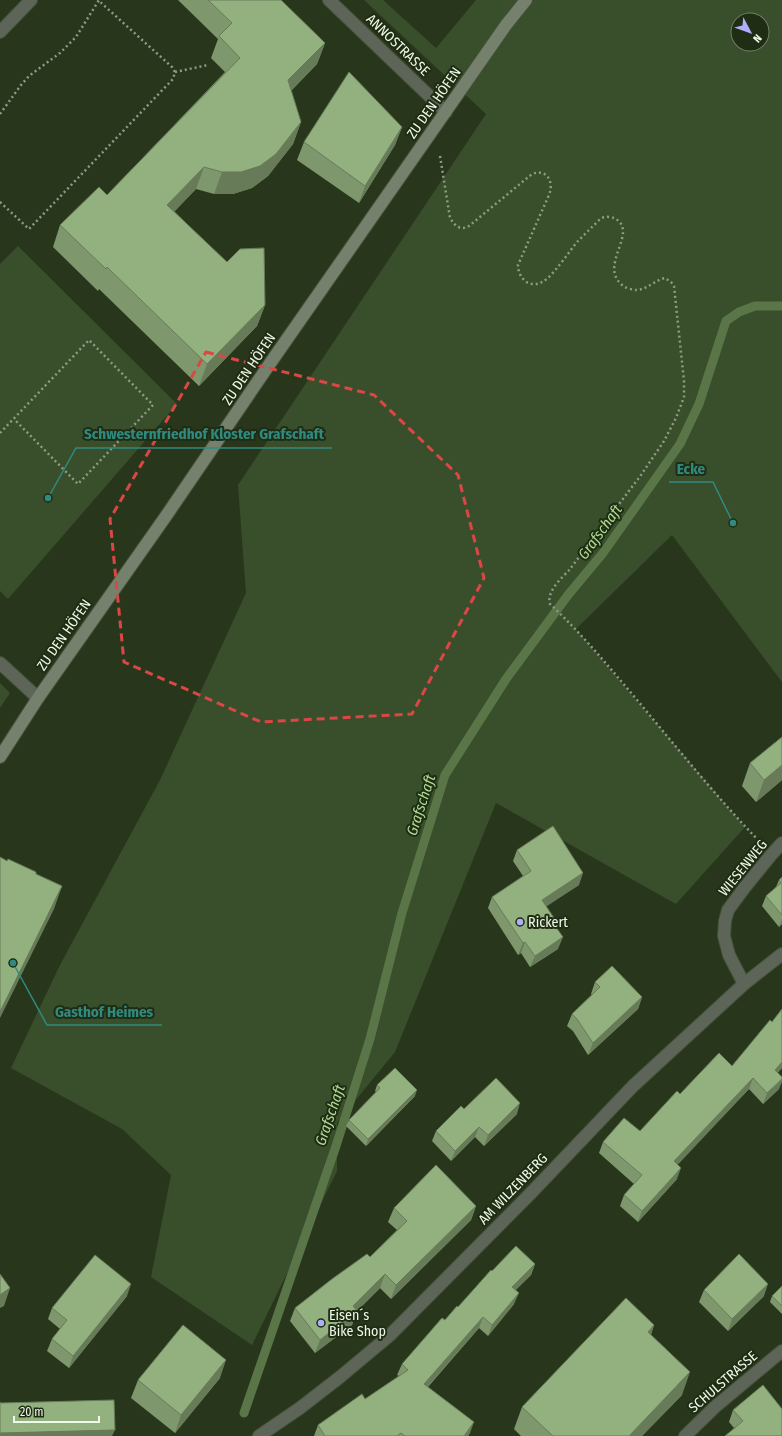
<svg xmlns="http://www.w3.org/2000/svg" width="782" height="1436" font-family="'Fira Sans Condensed',sans-serif">
	<style>
		.green { fill: #394e2b; fill-rule: evenodd }
		.lines { fill: none; stroke-linecap: round; stroke-linejoin: round }
		.stream { stroke: #5a7547; stroke-width: 9 }
		.lane-casing { stroke: #445239; stroke-width: 14 }
		.street-casing { stroke: #445239; stroke-width: 14 }
		.secondary-casing { stroke: #445239; stroke-width: 14 }
		.path { stroke: #8f9b85; stroke-width: 2.5; stroke-dasharray: 2 3; stroke-linecap: butt }
		.lane { stroke: #5d6558; stroke-width: 12 }
		.street { stroke: #5d6558; stroke-width: 12 }
		.secondary { stroke: #75816d; stroke-width: 12 }
		.wall { fill: #7e976d }
		.shaded-wall { fill: #677b59 }
		.building { fill: #93b07f; stroke: #677b59 }
		.marked { fill: none; stroke: #da4745; stroke-width: 3; stroke-dasharray: 8 5; stroke-linejoin: round }
		.poi-dot { fill: #aeaefb; stroke: #1e2d13; stroke-width: 1.5 }
		.labels { text-anchor: middle; dominant-baseline: central; stroke-width: 4; stroke-linejoin: round; paint-order: stroke }
		.street-label { font-size: 14px; fill: #eff9e8; stroke: #1e2d13 }
		.poi-label { font-size: 14px; fill: #eff9e8; stroke: #1e2d13; text-anchor: start }
		.water-label { font-size: 15px; font-style: italic; fill: #b1db94; stroke: #1e2d13 }
		.leader { fill: none; stroke: #318a80; stroke-width: 1.5 }
		.callout-dot { fill: #318a80; stroke: #1e2d13; stroke-width: 1.5 }
		.callout-label { font-size: 15px; text-anchor: middle; font-weight: bold; fill: #318a80; stroke: #1e2d13; stroke-width: 4; stroke-linejoin: round; paint-order: stroke }
	</style>
	<rect width="100%" height="100%" fill="#28371c"/>
	<!-- green -->
	<g class="green">
		<path d="M364 0H383L436 48 476 0H782V682L672 535 576 629 745 827 676 904 496 803 395 1052 337 1123V1171L252 1345 151 1277 171 1175 122 1129 11 1068 60 965 160 780 246 593 238 485 486 114ZM738 20H762V44H738Z"/>
		<polygon points="18,246 177,404 8,599 0,591 0,264"/>
		<polygon points="0,683 10,693 0,708"/>
	</g>
	<g class="lines">
		<!-- stream -->
		<polyline class="stream" points="244,1413 336,1146 370,1039 402,913 445,775 506,679 568,595 603,553 680,444 699,404 726,321 739,312 755,306 782,306"/>
		<defs>
			<polyline id="lane" points="744,984 729,955 724,936 725,921 728,910 745,887 771,855 782,843"/>
			<g id="street">
				<polyline points="329,0 446,112"/>
				<polyline points="0,32 31,0"/>
				<polyline points="0,663 38,698"/>
				<polyline points="259,1436 300,1408 340,1377 389,1336 531,1193 633,1086 744,984 782,954"/>
				<polyline points="685,1436 716,1406 782,1351"/>
			</g>
			<polyline id="secondary" points="0,757 38,698 166,516 271,362 506,25 526,0"/>
		</defs>
		<!-- lane casing -->
		<use href="#lane" class="lane-casing"/>
		<!-- street casing -->
		<use href="#street" class="street-casing"/>
		<!-- secondary casing -->
		<use href="#secondary" class="secondary-casing"/>
		<!-- path -->
		<g class="path">
			<polyline points="175,72 208,65"/>
			<polyline points="0,114 21,85 29,76 60,53 76,37 99,0"/>
			<path d="M440 156 450 218C455 226 460 231 469 226L532 174C548 168 554 183 549 195L518 265C518 271 520 276 525 281 530 285 537 285 542 282 552 278 570 250 578 241 583 236 588 231 593 226 596 224 599 219 602 218 606 216 611 217 614 218 640 231 599 264 621 284 625 288 632 290 637 290 648 289 655 280 665 278L671 282 674 286 684 381V397L676 418 664 441 641 475 570 569C563 577 546 591 550 604 582 634 609 667 638 701 677 748 715 795 757 839"/>
			<polyline points="0,202 29,229 173,79 175,72 172,67 98,0"/>
			<polyline points="0,433 89,340 153,405 78,484 14,419"/>
		</g>
		<!-- lane -->
		<use href="#lane" class="lane"/>
		<!-- street -->
		<use href="#street" class="street"/>
		<!-- secondary -->
		<use href="#secondary" class="secondary"/>
	</g>
	<!-- wall -->
	<g class="wall">
		<polygon points="178,0 281,0 325,43 317,64 291,91 301,122 293,144 268,176 252,188 233,194 214,194 196,189 174,211 265,305 257,326 199,386 99,289 98,291 53,247 60,225 107,195 225,72 211,58 218,39"/>
		<polygon points="402,127 395,145 359,203 297,160 304,142"/>
		<polygon points="782,737 782,780 756,802 742,786 750,763"/>
		<polygon points="517,850 579,885 546,906 555,925 558,949 530,967 521,953 518,955 488,908 492,897 523,876 513,861"/>
		<polygon points="782,877 782,924 779,927 762,906 766,896 776,887 779,880"/>
		<polygon points="595,982 642,997 638,1009 588,1055 573,1031 567,1026 572,1014 592,995 591,994"/>
		<polygon points="782,1009 782,1068 778,1072 779,1089 763,1104 749,1089 677,1164 677,1179 638,1222 620,1206 624,1195 634,1184 599,1153 603,1142 640,1131 680,1094 732,1066 772,1022"/>
		<polygon points="377,1085 415,1096 366,1146 346,1126 349,1120 376,1092 375,1091"/>
		<polygon points="464,1109 517,1114 484,1146 475,1137 451,1161 432,1141 436,1131"/>
		<polygon points="476,1206 471,1220 391,1299 380,1288 356,1312 352,1325 315,1353 290,1321 295,1308 370,1257 397,1230 388,1222 394,1208"/>
		<polygon points="535,1264 531,1275 515,1290 514,1304 488,1336 479,1328 428,1387 470,1433 468,1436 314,1436 318,1425 365,1399 399,1376 397,1375 402,1364 445,1320 458,1307 492,1271"/>
		<polygon points="782,1286 782,1314 770,1302 772,1296"/>
		<polygon points="704,1290 764,1296 728,1331 699,1302"/>
		<polygon points="127,1296 69,1368 47,1351 52,1339 60,1329 48,1319 52,1308"/>
		<polygon points="654,1325 651,1335 682,1395 642,1436 521,1436 514,1429 522,1407"/>
		<polygon points="220,1378 175,1433 131,1398 138,1380"/>
		<polygon points="782,1409 734,1428 729,1422 733,1410"/>
	</g>
	<!-- shaded-wall -->
	<g class="shaded-wall">
		<polygon points="325,43 317,64 280,102 288,80"/>
		<polygon points="301,122 293,144 268,176 252,188 233,194 214,194 222,172"/>
		<polygon points="402,127 395,145 359,203 365,186"/>
		<polygon points="204,167 196,189 160,227 167,205"/>
		<polygon points="265,305 257,326 199,386 207,364"/>
		<polygon points="782,765 782,780 756,802 764,780"/>
		<polygon points="583,873 579,885 538,912 542,900"/>
		<polygon points="62,886 54,909 0,1018 0,1012"/>
		<polygon points="782,919 782,924 779,927"/>
		<polygon points="563,937 558,949 530,967 535,956"/>
		<polygon points="525,942 521,953 518,955 523,943"/>
		<polygon points="642,997 638,1009 588,1055 593,1043"/>
		<polygon points="782,1062 782,1068 771,1081 775,1070"/>
		<polygon points="753,1078 749,1089 670,1173 674,1161"/>
		<polygon points="782,1079 782,1082 779,1089 763,1104 767,1093"/>
		<polygon points="417,1090 415,1096 366,1146 368,1139"/>
		<polygon points="520,1103 517,1114 484,1146 488,1135"/>
		<polygon points="479,1127 475,1137 451,1161 455,1151"/>
		<polygon points="681,1168 677,1179 638,1222 642,1211"/>
		<polygon points="476,1206 471,1220 391,1299 396,1285"/>
		<polygon points="535,1264 531,1275 508,1298 512,1287"/>
		<polygon points="385,1274 380,1288 356,1312 352,1325 315,1353 320,1340"/>
		<polygon points="131,1284 127,1296 69,1368 73,1356"/>
		<polygon points="768,1284 764,1296 728,1331 732,1319"/>
		<polygon points="10,1288 4,1306 0,1308 0,1295"/>
		<polygon points="519,1293 514,1304 488,1336 492,1325"/>
		<polygon points="483,1317 479,1328 420,1395 424,1384"/>
		<polygon points="654,1325 646,1348 648,1332"/>
		<polygon points="226,1360 220,1378 175,1433 181,1415"/>
		<polygon points="690,1372 682,1395 642,1436 629,1436"/>
		<polygon points="474,1422 470,1433 468,1436 464,1436"/>
		<polygon points="115,1430 112,1436 0,1436 0,1433"/>
	</g>
	<!-- building -->
	<g class="building">
		<polygon points="208,0 281,0 325,43 288,80 301,122 276,154 260,166 241,172 222,172 204,167 167,205 227,262 240,249 264,248 265,305 207,364 107,267 106,269 60,225 99,187 107,195 240,58 219,36 232,23"/>
		<polygon points="349,72 402,127 365,186 304,142"/>
		<polygon points="782,737 782,765 764,780 750,763"/>
		<polygon points="553,826 583,873 542,900 556,921 553,923 563,937 535,956 525,942 523,943 492,897 531,871 517,850"/>
		<polygon points="0,857 7,861 8,859 36,872 36,874 62,886 0,1012"/>
		<polygon points="782,877 782,915 766,896 781,883 779,880"/>
		<polygon points="612,966 642,997 593,1043 577,1019 572,1014 600,987 595,982"/>
		<polygon points="782,1009 782,1062 775,1070 782,1077 782,1079 767,1093 753,1078 674,1161 681,1168 642,1211 624,1195 642,1175 603,1142 624,1118 640,1131 677,1091 680,1094 719,1053 732,1066 770,1020 772,1022"/>
		<polygon points="395,1068 417,1090 368,1139 349,1120 380,1088 377,1085"/>
		<polygon points="496,1078 520,1103 488,1135 479,1127 455,1151 436,1131 461,1106 464,1109"/>
		<polygon points="436,1165 476,1206 396,1285 385,1274 353,1306 357,1311 320,1340 295,1308 332,1279 367,1254 370,1257 407,1221 394,1208"/>
		<polygon points="516,1246 535,1264 512,1287 519,1293 492,1325 483,1317 424,1384 474,1422 464,1436 405,1436 401,1433 397,1436 325,1436 318,1425 362,1394 365,1399 408,1370 402,1364 442,1318 445,1320 457,1306 458,1307 491,1270 492,1271"/>
		<polygon points="739,1254 768,1284 732,1319 704,1290"/>
		<polygon points="95,1255 131,1284 73,1356 52,1339 67,1320 52,1308"/>
		<polygon points="0,1274 10,1288 0,1295"/>
		<polygon points="782,1286 782,1306 772,1296"/>
		<polygon points="626,1298 654,1325 648,1332 690,1372 629,1436 553,1436 522,1407"/>
		<polygon points="183,1325 226,1360 181,1415 138,1380"/>
		<polygon points="763,1385 782,1409 782,1436 725,1436 743,1421 733,1410"/>
		<polygon points="114,1400 115,1430 0,1433 0,1402 1,1403"/>
	</g>
	<!-- marked area -->
	<path class="marked" d="M206 352 374 395 458 475 484 578 412 714 261 722 124 662 110 519Z"/>
	<!-- markers -->
	<g class="poi-dot">
		<circle cx="520" cy="922" r="4"/>
		<circle cx="321" cy="1323" r="4"/>
	</g>
	<g class="labels">
		<!-- street labels -->
		<g class="street-label">
			<text transform="translate(398 45) rotate(44)">ANNOSTRASSE</text>
			<text transform="translate(434 103) rotate(-55)">ZU DEN HÖFEN</text>
			<text transform="translate(249 369) rotate(-56)">ZU DEN HÖFEN</text>
			<text transform="translate(64 635) rotate(-55)">ZU DEN HÖFEN</text>
			<text transform="translate(743 868) rotate(-51)">WIESENWEG</text>
			<text transform="translate(513 1189) rotate(-46)">AM WILZENBERG</text>
			<text transform="translate(723 1382) rotate(-41)">SCHULSTRASSE</text>
		</g>
		<!-- poi labels -->
		<g class="poi-label">
			<text x="528" y="922">Rickert</text>
			<text x="329" y="1315">Eisen´s<tspan x="329" dy="16">Bike Shop</tspan></text>
		</g>
		<!-- water labels -->
		<g class="water-label">
			<text transform="translate(600 532) rotate(-54)">Grafschaft</text>
			<text transform="translate(421 805) rotate(-72)">Grafschaft</text>
			<text transform="translate(330 1115) rotate(-71)">Grafschaft</text>
		</g>
	</g>
	<!-- callouts -->
	<path class="leader" d="M48 498L76 448H332M733 523L713 482H669M13 963L47 1025H162"/>
	<g class="callout-dot">
		<circle cx="48" cy="498" r="4"/>
		<circle cx="733" cy="523" r="4"/>
		<circle cx="13" cy="963" r="4"/>
	</g>
	<g class="callout-label">
		<text x="204" y="439">Schwesternfriedhof Kloster Grafschaft</text>
		<text x="691" y="474">Ecke</text>
		<text x="104" y="1017">Gasthof Heimes</text>
	</g>
	<!-- north arrow -->
	<g transform="translate(750 32) rotate(131)"><circle r="19" fill="#1e2d13" stroke="#727f68"/>
	<path d="M0-3L7 15L0 10L-7 15Z" fill="#aeaefb"/>
	<text y="-6" font-size="11" font-weight="bold" text-anchor="middle" fill="#eff9e8">N</text>
	</g>
	<!-- scale -->
	<path d="M14 1416v6h85v-6" fill="none" stroke="#eff9e8" stroke-width="2"/>
	<text x="20" y="1416" font-size="12" fill="#eff9e8" stroke="#1e2d13" stroke-width="3" paint-order="stroke">20 m</text>
</svg>
